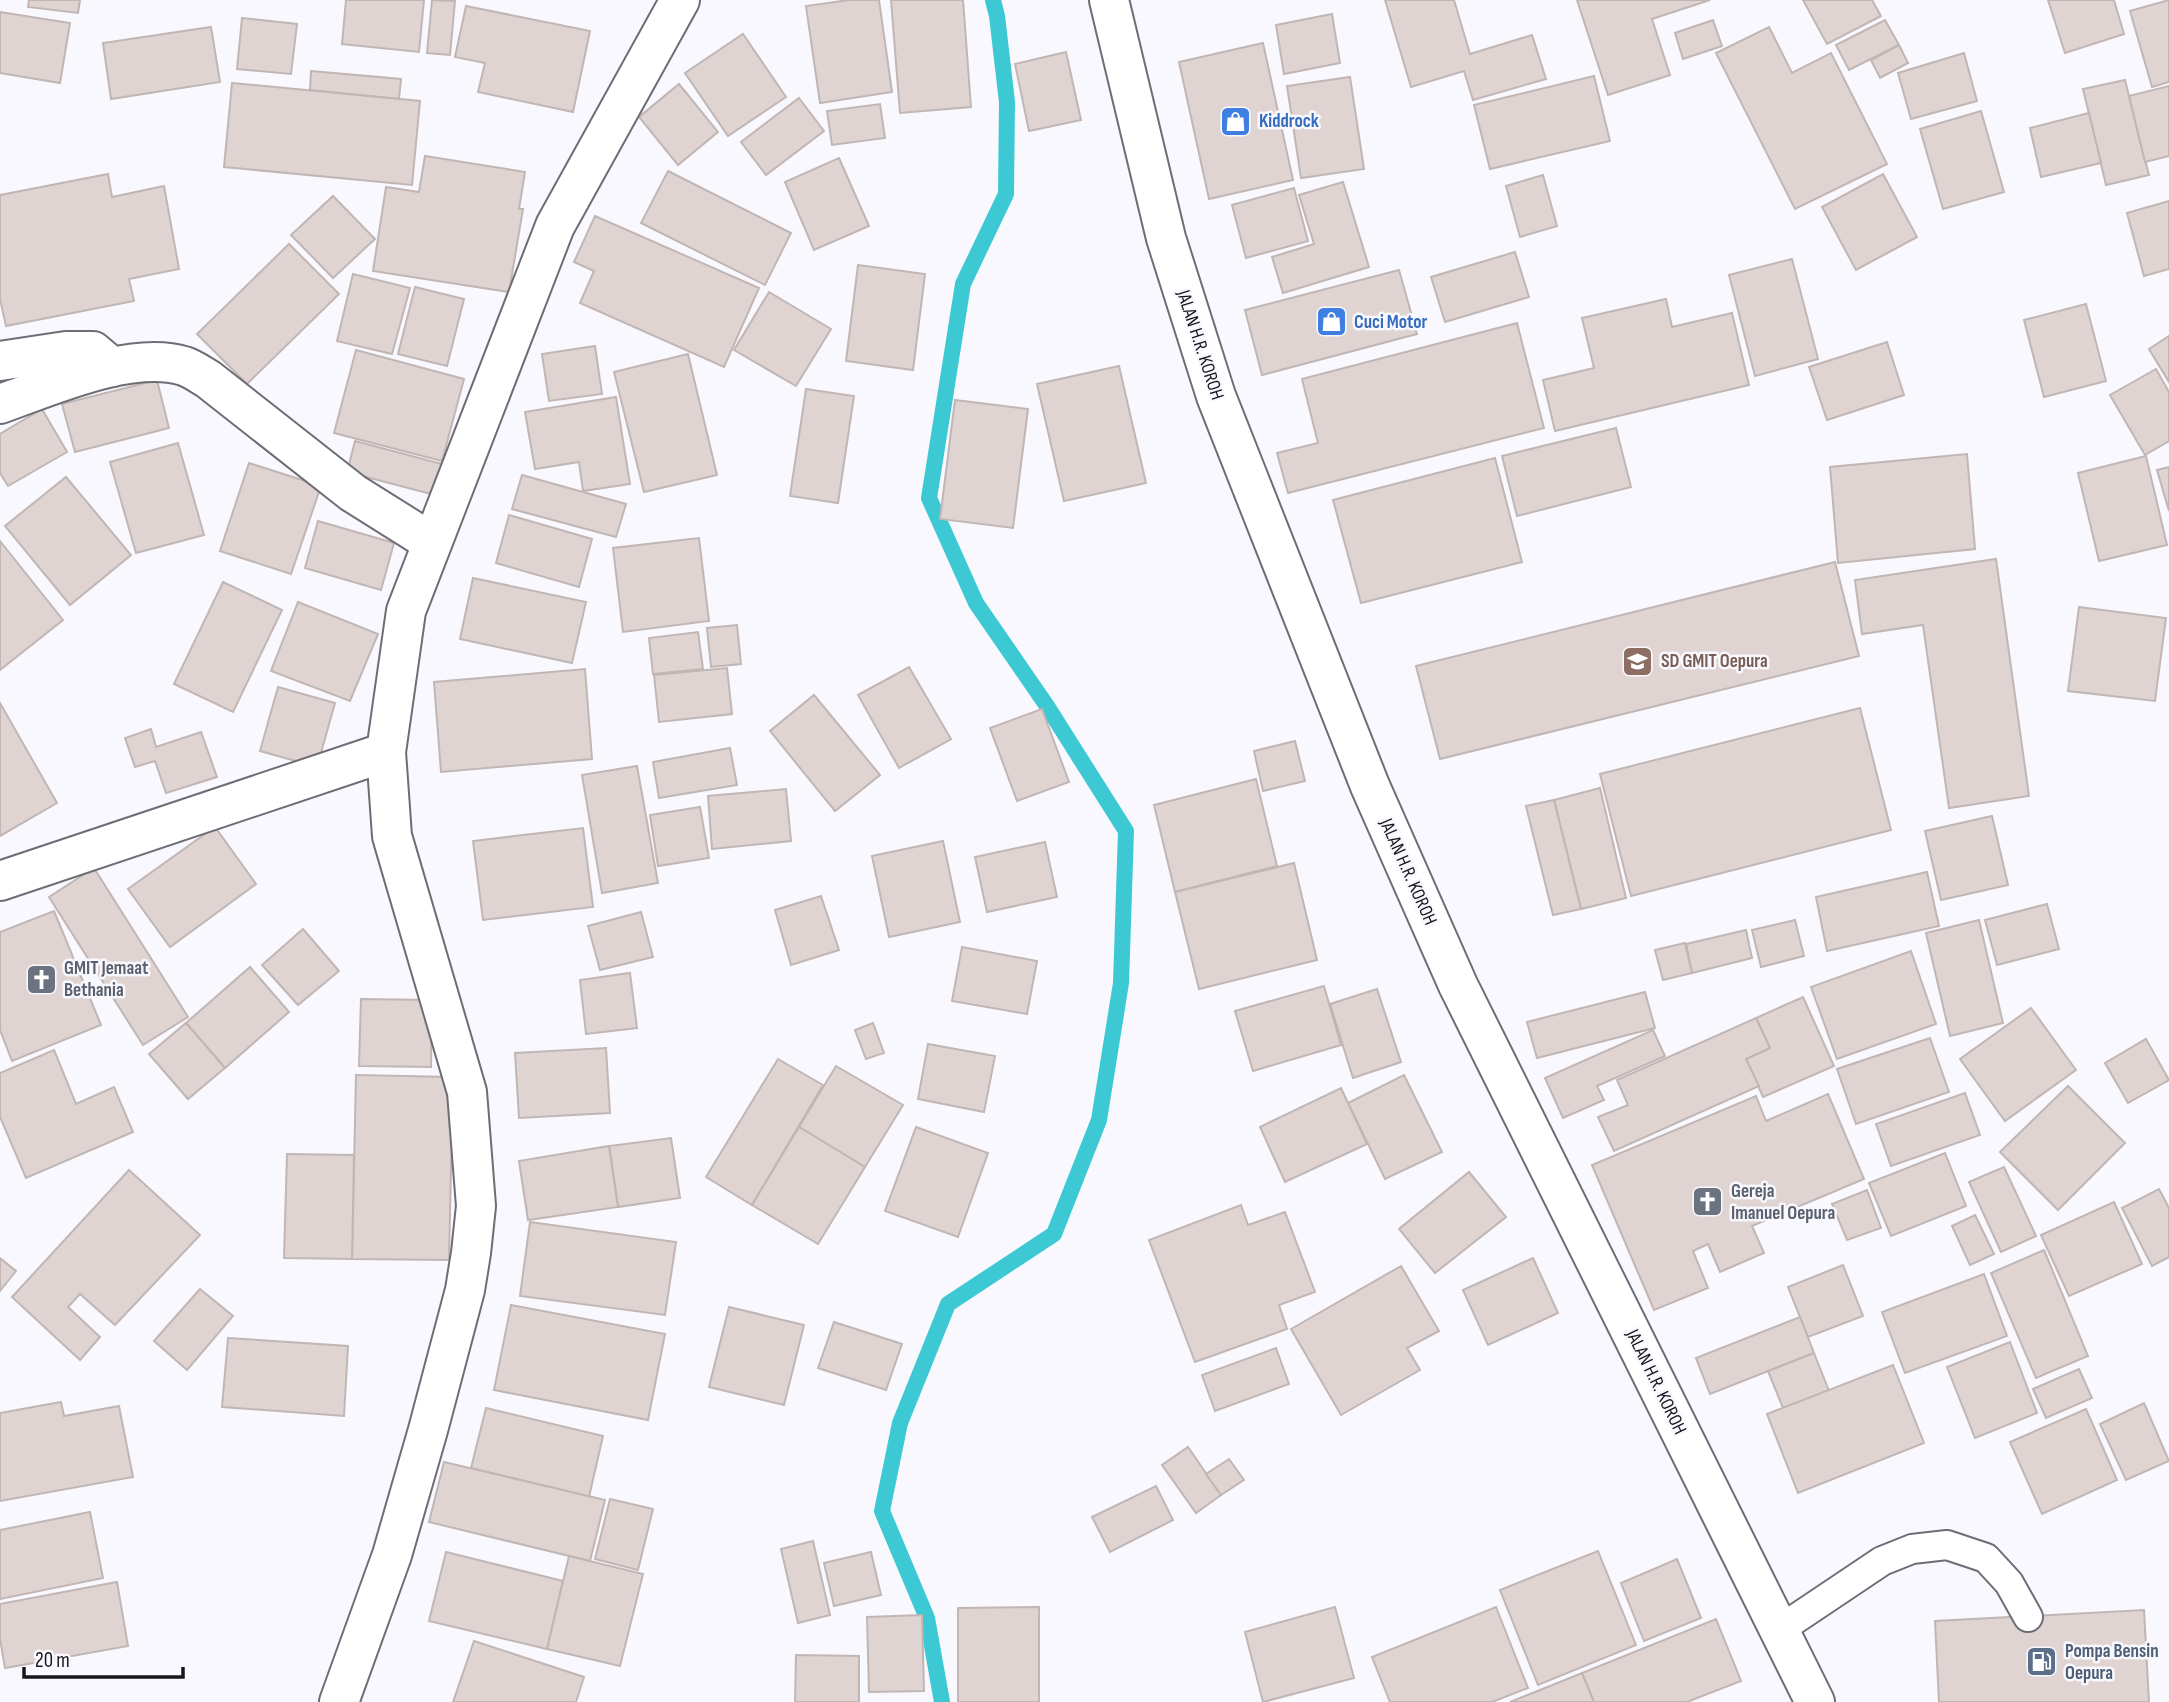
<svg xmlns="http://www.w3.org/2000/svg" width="2169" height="1702" font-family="'Sofia Sans Condensed',sans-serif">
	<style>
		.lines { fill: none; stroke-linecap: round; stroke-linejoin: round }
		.stream { stroke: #3cc9d3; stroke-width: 16 }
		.building { fill: #dfd4d2; stroke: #c1b6b4; stroke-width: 2 }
		.lane-casing { stroke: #6e6d76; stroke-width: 32 }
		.street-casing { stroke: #6e6d76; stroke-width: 42 }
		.secondary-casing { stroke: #6e6d76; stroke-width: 42 }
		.lane { stroke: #fff; stroke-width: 28 }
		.street { stroke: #fff; stroke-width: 38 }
		.secondary { stroke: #fff; stroke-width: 38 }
		.labels { text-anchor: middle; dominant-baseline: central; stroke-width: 5; stroke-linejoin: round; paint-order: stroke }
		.shop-label { font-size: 19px; font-weight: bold; fill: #366cbe; stroke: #f8f8fe; text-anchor: start }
		.street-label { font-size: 19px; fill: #17161a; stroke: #f8f8fe }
		.education-label { font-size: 19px; font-weight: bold; fill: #785e54; stroke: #f8f8fe; text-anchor: start }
		.worship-label { font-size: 19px; font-weight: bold; fill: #5b616d; stroke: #f8f8fe; text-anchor: start }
		.service-label { font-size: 19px; font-weight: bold; fill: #4e5e75; stroke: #f8f8fe; text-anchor: start }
	</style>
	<rect width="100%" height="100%" fill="#f8f8fe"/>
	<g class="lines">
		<!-- stream -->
		<polyline class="stream" points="942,1702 927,1618 882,1511 900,1423 948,1304 1054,1234 1099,1120 1121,983 1126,831 1047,706 976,603 929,498 963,284 1006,194 1007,102 997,16 993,0"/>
	</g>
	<!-- building -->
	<g class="building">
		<polygon points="29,0 80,0 78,13 28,7"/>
		<polygon points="346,0 424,0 419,52 342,44"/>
		<polygon points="432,0 455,1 450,55 427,53"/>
		<polygon points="849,0 879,0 892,92 820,103 806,6"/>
		<polygon points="891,0 963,0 971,107 900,113"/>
		<polygon points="1385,0 1454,0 1470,54 1532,35 1546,79 1473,100 1464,71 1411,87"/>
		<polygon points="1577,0 1710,0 1652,19 1670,75 1608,95"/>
		<polygon points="1803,0 1872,0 1881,16 1827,44"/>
		<polygon points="2048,0 2114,0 2124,34 2065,53"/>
		<polygon points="2169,0 2169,82 2152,87 2130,11"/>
		<polygon points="466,6 590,31 573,112 478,92 485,63 455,57"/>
		<polygon points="0,12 70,23 60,83 0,73"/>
		<polygon points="1332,14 1340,63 1284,74 1276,25"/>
		<polygon points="242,18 297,24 291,74 237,69"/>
		<polygon points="1713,20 1722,46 1683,59 1675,33"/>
		<polygon points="1885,20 1899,45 1849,70 1836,45"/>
		<polygon points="211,27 220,82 111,99 103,43"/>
		<polygon points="1769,27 1792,73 1831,53 1887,164 1795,209 1716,53"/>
		<polygon points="743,34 786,97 728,136 685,73"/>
		<polygon points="1263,43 1293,180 1209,199 1179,62"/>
		<polygon points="1899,45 1908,63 1880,78 1871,60"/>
		<polygon points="1066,52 1081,120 1029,131 1015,64"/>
		<polygon points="1964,53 1977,101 1911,119 1898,73"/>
		<polygon points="311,71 401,79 399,99 310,90"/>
		<polygon points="1594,76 1610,141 1490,169 1474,105"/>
		<polygon points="1350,77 1364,169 1301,178 1287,86"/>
		<polygon points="2125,80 2149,175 2106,185 2083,89"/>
		<polygon points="232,83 420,101 412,185 224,167"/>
		<polygon points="679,84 718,132 678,165 639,117"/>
		<polygon points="2169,86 2169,156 2145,162 2129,96"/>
		<polygon points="799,98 824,131 766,175 741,142"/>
		<polygon points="880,104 885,138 832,145 827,111"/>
		<polygon points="1981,111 2004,192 1943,209 1920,129"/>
		<polygon points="2089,113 2101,163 2041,177 2030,128"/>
		<polygon points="425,156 525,172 519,209 523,209 509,292 373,271 386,187 419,192"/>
		<polygon points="839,158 869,226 814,250 785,182"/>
		<polygon points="668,171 791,233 765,285 641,223"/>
		<polygon points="108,174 112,197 164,186 179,269 129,279 134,301 6,326 0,299 0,195"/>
		<polygon points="1883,174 1917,237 1856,270 1822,207"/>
		<polygon points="1543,175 1557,226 1520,237 1506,186"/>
		<polygon points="1343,182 1369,267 1283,293 1272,257 1314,244 1299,195"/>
		<polygon points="1294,188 1308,241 1246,258 1232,205"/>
		<polygon points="333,196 375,239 333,278 291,235"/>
		<polygon points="2169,201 2169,269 2144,276 2127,213"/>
		<polygon points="595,216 759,288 724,367 580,303 594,271 574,262"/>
		<polygon points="289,244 339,294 247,384 197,334"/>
		<polygon points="1515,252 1529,297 1445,322 1431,277"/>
		<polygon points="1792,259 1818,359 1755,376 1729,275"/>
		<polygon points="858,265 925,274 913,370 846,361"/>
		<polygon points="1399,270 1417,334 1262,375 1245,310"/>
		<polygon points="353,274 410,288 392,354 337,341"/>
		<polygon points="415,287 464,299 447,366 398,354"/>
		<polygon points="769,292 831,329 796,386 734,350"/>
		<polygon points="1666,299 1672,327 1732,313 1749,385 1555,431 1543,380 1594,368 1582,318"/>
		<polygon points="2086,304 2106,381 2044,397 2024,320"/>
		<polygon points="1517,323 1544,428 1288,493 1277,453 1318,443 1302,379"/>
		<polygon points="2169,336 2169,382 2149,349"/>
		<polygon points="1887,342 1904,395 1827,420 1809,367"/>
		<polygon points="595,346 602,394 549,401 542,354"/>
		<polygon points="356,350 464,379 442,461 334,433"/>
		<polygon points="688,354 717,475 644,492 614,372"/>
		<polygon points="1119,366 1146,483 1064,501 1037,384"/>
		<polygon points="2156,369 2169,392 2169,441 2145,455 2110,395"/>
		<polygon points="157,380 169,428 75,452 62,404"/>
		<polygon points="806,389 854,396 838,503 790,496"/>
		<polygon points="616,397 630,484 583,491 579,462 535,469 525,412"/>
		<polygon points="955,400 1028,409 1013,528 940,519"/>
		<polygon points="42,409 67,452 8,486 0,473 0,434"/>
		<polygon points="1616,428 1631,487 1517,516 1502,456"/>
		<polygon points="355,441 442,464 435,495 347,472"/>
		<polygon points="178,443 204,535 136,553 110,462"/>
		<polygon points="1967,454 1975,549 1838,563 1830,467"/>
		<polygon points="2146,456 2167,545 2099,561 2078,473"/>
		<polygon points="1495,458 1522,562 1361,603 1333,500"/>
		<polygon points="249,463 321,486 291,574 220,551"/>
		<polygon points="2169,467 2169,511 2157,470"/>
		<polygon points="522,475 626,504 616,537 512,509"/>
		<polygon points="66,477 131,555 70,605 5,526"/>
		<polygon points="509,515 592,539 579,587 496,563"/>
		<polygon points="318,521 394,543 381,590 305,568"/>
		<polygon points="699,538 709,621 623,632 613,548"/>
		<polygon points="0,541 63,620 0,670"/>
		<polygon points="1996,559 2029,796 1949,808 1923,625 1862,634 1855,580"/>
		<polygon points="1835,562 1859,656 1440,759 1416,666"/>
		<polygon points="473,578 586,602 572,663 460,639"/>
		<polygon points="223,582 282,610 233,712 174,684"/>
		<polygon points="298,602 378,634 350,701 271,671"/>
		<polygon points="2079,607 2166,618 2155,701 2068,691"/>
		<polygon points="737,625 741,664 711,667 707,628"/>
		<polygon points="698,632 703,669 653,674 649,638"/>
		<polygon points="909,667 951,739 899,768 858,695"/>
		<polygon points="727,668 732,714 659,722 654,675"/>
		<polygon points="585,669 592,759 441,772 434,682"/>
		<polygon points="278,687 335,703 317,767 260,751"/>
		<polygon points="814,695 880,775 835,811 770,731"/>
		<polygon points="0,703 57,803 0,836"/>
		<polygon points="1860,708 1891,830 1631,896 1600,774"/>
		<polygon points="1042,709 1069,782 1017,801 990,728"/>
		<polygon points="151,729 156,747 201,732 217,777 166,793 155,761 135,767 125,738"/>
		<polygon points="1295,741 1305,781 1263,791 1254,751"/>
		<polygon points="730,748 737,785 659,798 653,762"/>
		<polygon points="637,766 658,883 602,893 582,775"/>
		<polygon points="1256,779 1277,866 1175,892 1154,805"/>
		<polygon points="1600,788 1626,898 1581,909 1554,800"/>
		<polygon points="786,789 791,841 712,849 708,796"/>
		<polygon points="1554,800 1581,909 1553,915 1526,806"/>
		<polygon points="700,807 709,858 658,866 650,815"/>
		<polygon points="1992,816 2008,885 1941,900 1925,831"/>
		<polygon points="215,827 256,884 170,947 128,889"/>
		<polygon points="583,828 593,907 483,920 473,841"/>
		<polygon points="943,841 960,922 889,937 872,856"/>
		<polygon points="1045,842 1057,897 987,912 975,857"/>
		<polygon points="1294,863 1317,960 1199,989 1175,892"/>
		<polygon points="94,868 188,1017 143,1045 49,897"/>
		<polygon points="1927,872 1939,926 1827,951 1816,897"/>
		<polygon points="821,896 839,950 791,965 775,910"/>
		<polygon points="2047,904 2059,949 1997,965 1985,920"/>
		<polygon points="54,911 101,1025 12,1061 0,1030 0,932"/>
		<polygon points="641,912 653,957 600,970 588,926"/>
		<polygon points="1795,920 1804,956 1761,967 1752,930"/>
		<polygon points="1979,920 2003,1023 1950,1036 1926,933"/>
		<polygon points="303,929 339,971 298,1005 262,965"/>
		<polygon points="1746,930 1752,958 1692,973 1686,944"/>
		<polygon points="1685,943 1692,973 1663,980 1655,950"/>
		<polygon points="962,947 1037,961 1027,1014 952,1001"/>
		<polygon points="1911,951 1936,1024 1837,1059 1811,987"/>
		<polygon points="250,967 289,1012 225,1068 186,1023"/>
		<polygon points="630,973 637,1028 586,1034 580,980"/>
		<polygon points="1324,986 1341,1045 1253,1071 1235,1011"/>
		<polygon points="1377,989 1401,1062 1353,1078 1330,1004"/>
		<polygon points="1645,992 1655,1028 1537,1058 1527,1022"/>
		<polygon points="1803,997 1834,1066 1763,1097 1746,1059 1770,1048 1756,1018"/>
		<polygon points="361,999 432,1000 431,1067 359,1066"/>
		<polygon points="2031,1008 2076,1070 2005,1121 1960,1059"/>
		<polygon points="1756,1018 1770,1048 1746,1059 1759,1086 1614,1151 1598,1117 1628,1105 1617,1080"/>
		<polygon points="186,1023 225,1068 188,1099 149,1054"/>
		<polygon points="873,1023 884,1053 866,1059 855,1030"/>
		<polygon points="1653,1030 1665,1056 1597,1086 1604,1100 1563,1118 1545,1078"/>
		<polygon points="1930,1038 1949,1092 1856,1124 1837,1069"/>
		<polygon points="2146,1039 2169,1080 2128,1103 2105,1063"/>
		<polygon points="928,1044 995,1056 984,1112 918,1099"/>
		<polygon points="606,1048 610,1113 519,1118 515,1053"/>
		<polygon points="54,1050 76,1104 114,1087 133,1132 26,1178 0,1117 0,1073"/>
		<polygon points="778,1059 823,1085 752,1205 706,1177"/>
		<polygon points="836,1066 903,1105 865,1167 799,1127"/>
		<polygon points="356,1075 453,1077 449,1260 352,1259"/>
		<polygon points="1404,1075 1442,1152 1385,1179 1348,1103"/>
		<polygon points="2068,1086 2125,1143 2058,1210 2000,1152"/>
		<polygon points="1341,1088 1367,1144 1285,1182 1260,1127"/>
		<polygon points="1965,1093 1980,1135 1891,1166 1876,1124"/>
		<polygon points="1828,1094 1864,1179 1752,1226 1764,1253 1720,1272 1708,1244 1693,1251 1708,1288 1654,1310 1592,1165 1756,1096 1766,1121"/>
		<polygon points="799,1127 865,1167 818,1244 752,1205"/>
		<polygon points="916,1127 988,1153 958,1237 885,1211"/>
		<polygon points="671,1138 680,1198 618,1207 609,1146"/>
		<polygon points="609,1146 618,1207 528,1220 519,1161"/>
		<polygon points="1945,1153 1966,1206 1891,1236 1869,1183"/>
		<polygon points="287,1154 354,1155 352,1259 284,1258"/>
		<polygon points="2004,1167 2036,1236 2001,1252 1969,1182"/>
		<polygon points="129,1170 200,1235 115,1325 80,1294 68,1307 100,1337 80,1360 12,1297"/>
		<polygon points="1469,1172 1506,1217 1435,1273 1399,1229"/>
		<polygon points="2159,1189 2169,1208 2169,1257 2152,1266 2122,1208"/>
		<polygon points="1867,1190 1881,1228 1847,1240 1832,1204"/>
		<polygon points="2114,1202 2142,1264 2069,1296 2041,1235"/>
		<polygon points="1241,1205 1248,1225 1285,1212 1315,1292 1279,1305 1287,1329 1195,1362 1149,1240"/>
		<polygon points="1975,1215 1994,1254 1970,1265 1952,1226"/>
		<polygon points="530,1222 676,1242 665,1315 520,1296"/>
		<polygon points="2044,1250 2088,1356 2036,1378 1991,1273"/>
		<polygon points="0,1258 16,1271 0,1291"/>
		<polygon points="1533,1258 1558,1313 1488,1345 1463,1290"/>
		<polygon points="1843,1265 1863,1316 1808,1337 1788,1287"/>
		<polygon points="1401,1266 1439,1331 1407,1348 1420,1370 1341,1415 1291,1329"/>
		<polygon points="1984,1274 2007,1336 1905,1373 1882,1312"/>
		<polygon points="200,1289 233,1316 187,1370 154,1341"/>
		<polygon points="511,1305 665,1334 648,1420 494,1390"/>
		<polygon points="729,1307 804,1325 784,1405 709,1387"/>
		<polygon points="1800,1317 1814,1353 1710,1394 1696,1358"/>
		<polygon points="834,1322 902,1344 886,1390 818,1368"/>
		<polygon points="228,1338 348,1346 344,1416 222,1407"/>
		<polygon points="2010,1342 2037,1413 1975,1438 1947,1367"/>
		<polygon points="1276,1348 1289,1384 1215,1411 1202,1375"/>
		<polygon points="1814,1353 1829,1391 1783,1408 1768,1371"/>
		<polygon points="1893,1365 1924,1443 1798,1493 1767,1414"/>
		<polygon points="2079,1369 2092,1398 2046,1418 2033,1389"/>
		<polygon points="61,1402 64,1416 119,1406 133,1477 0,1501 0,1413"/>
		<polygon points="2144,1403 2169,1461 2126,1480 2100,1424"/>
		<polygon points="486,1408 603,1436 589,1497 471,1468"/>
		<polygon points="2086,1409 2117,1480 2042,1514 2010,1442"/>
		<polygon points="1188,1447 1221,1495 1196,1513 1162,1465"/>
		<polygon points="1229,1459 1244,1480 1221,1495 1206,1474"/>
		<polygon points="444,1462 605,1500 590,1561 429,1522"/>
		<polygon points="1156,1486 1173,1520 1110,1552 1092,1517"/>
		<polygon points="610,1499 653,1509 638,1570 595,1559"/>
		<polygon points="90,1512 103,1578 0,1599 0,1530"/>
		<polygon points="813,1541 830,1615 798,1623 781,1549"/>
		<polygon points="1598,1551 1636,1645 1538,1685 1500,1590"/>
		<polygon points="446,1552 563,1581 547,1649 429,1621"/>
		<polygon points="871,1552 881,1595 834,1606 824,1563"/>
		<polygon points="569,1556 643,1574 620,1666 547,1649"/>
		<polygon points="1677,1559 1701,1618 1644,1641 1621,1583"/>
		<polygon points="117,1582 128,1646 5,1668 0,1639 0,1604"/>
		<polygon points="1039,1607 1039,1702 958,1702 958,1608"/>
		<polygon points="1335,1607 1354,1678 1263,1702 1245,1632"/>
		<polygon points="1496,1607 1528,1688 1492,1702 1390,1702 1372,1657"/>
		<polygon points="2144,1610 2149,1702 1939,1702 1935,1621"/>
		<polygon points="922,1615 924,1691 869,1692 867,1617"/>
		<polygon points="1716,1619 1741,1681 1687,1702 1594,1702 1582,1673"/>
		<polygon points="474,1641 584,1677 576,1702 453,1702"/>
		<polygon points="796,1655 859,1656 859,1702 795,1702"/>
		<polygon points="1582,1673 1594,1702 1510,1702 1540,1690"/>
	</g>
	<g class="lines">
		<defs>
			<polyline id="lane" points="1779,1630 1882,1561 1912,1549 1947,1545 1986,1558 2009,1583 2028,1617"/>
			<g id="street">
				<polyline points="0,361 66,351 93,351 112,367"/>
				<path d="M0 404C51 386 131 350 184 366 193 369 201 375 208 379L353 493 431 542"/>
				<polyline points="0,881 386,752"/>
			</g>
			<g id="secondary">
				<polyline points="1109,0 1166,238 1216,396 1370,786 1458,985 1815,1702"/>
				<polyline points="339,1702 392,1555 428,1430 465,1290 471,1253 476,1206 467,1092 392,836 386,752 406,611 555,226 680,0"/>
			</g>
		</defs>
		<!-- lane casing -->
		<use href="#lane" class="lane-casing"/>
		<!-- street casing -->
		<use href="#street" class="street-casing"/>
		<!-- secondary casing -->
		<use href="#secondary" class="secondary-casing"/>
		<!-- lane -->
		<use href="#lane" class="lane"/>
		<!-- street -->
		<use href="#street" class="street"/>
		<!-- secondary -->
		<use href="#secondary" class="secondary"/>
	</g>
	<!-- icons -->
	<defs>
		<symbol id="shop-square" viewBox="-11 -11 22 22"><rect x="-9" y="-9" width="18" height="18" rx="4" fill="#3f7fe0" stroke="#f8f8fe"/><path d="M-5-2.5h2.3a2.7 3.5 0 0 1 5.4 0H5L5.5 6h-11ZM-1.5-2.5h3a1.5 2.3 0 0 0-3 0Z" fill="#fff"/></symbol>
		<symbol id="school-square" viewBox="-11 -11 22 22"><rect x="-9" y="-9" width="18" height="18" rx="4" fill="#8d6e63" stroke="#f8f8fe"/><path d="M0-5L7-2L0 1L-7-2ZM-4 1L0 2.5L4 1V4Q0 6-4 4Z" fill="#fff"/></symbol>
		<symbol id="church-square" viewBox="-11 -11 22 22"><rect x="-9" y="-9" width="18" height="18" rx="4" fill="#6b7280" stroke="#f8f8fe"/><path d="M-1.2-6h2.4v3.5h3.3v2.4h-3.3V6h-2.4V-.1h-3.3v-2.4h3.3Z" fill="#fff"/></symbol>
		<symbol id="fuel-square" viewBox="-11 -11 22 22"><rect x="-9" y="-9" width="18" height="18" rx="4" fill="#5c6f8a" stroke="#f8f8fe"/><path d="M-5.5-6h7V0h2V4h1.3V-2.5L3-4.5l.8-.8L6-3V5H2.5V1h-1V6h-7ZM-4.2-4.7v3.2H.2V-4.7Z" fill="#fff"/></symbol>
	</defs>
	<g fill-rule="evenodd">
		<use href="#shop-square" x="1218" y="104" width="35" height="35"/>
		<use href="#shop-square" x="1314" y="304" width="35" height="35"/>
		<use href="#school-square" x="1620" y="644" width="35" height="35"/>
		<use href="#church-square" x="24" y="962" width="35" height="35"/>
		<use href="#church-square" x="1690" y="1184" width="35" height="35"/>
		<use href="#fuel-square" x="2024" y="1644" width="35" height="35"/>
	</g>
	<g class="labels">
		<!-- shop labels -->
		<g class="shop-label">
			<text x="1259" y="121">Kiddrock</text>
			<text x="1354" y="322">Cuci Motor</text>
		</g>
		<!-- street labels -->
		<g class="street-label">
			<text transform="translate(1200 345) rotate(72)">JALAN H.R. KOROH</text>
			<text transform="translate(1408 872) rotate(66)">JALAN H.R. KOROH</text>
			<text transform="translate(1656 1382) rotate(64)">JALAN H.R. KOROH</text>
		</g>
		<!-- education labels -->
		<g class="education-label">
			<text x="1661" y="661">SD GMIT Oepura</text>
		</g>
		<!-- worship labels -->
		<g class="worship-label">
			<text x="64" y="968">GMIT Jemaat<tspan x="64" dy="22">Bethania</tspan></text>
			<text x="1731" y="1191">Gereja<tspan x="1731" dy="22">Imanuel Oepura</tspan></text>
		</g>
		<!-- service labels -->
		<g class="service-label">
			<text x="2065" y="1651">Pompa Bensin<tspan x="2065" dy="22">Oepura</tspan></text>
		</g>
	</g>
	<!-- scale -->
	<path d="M24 1667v10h159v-10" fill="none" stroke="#17161a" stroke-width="3.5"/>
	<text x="35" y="1667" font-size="21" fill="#17161a" stroke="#f8f8fe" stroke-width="5" paint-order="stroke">20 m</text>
</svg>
